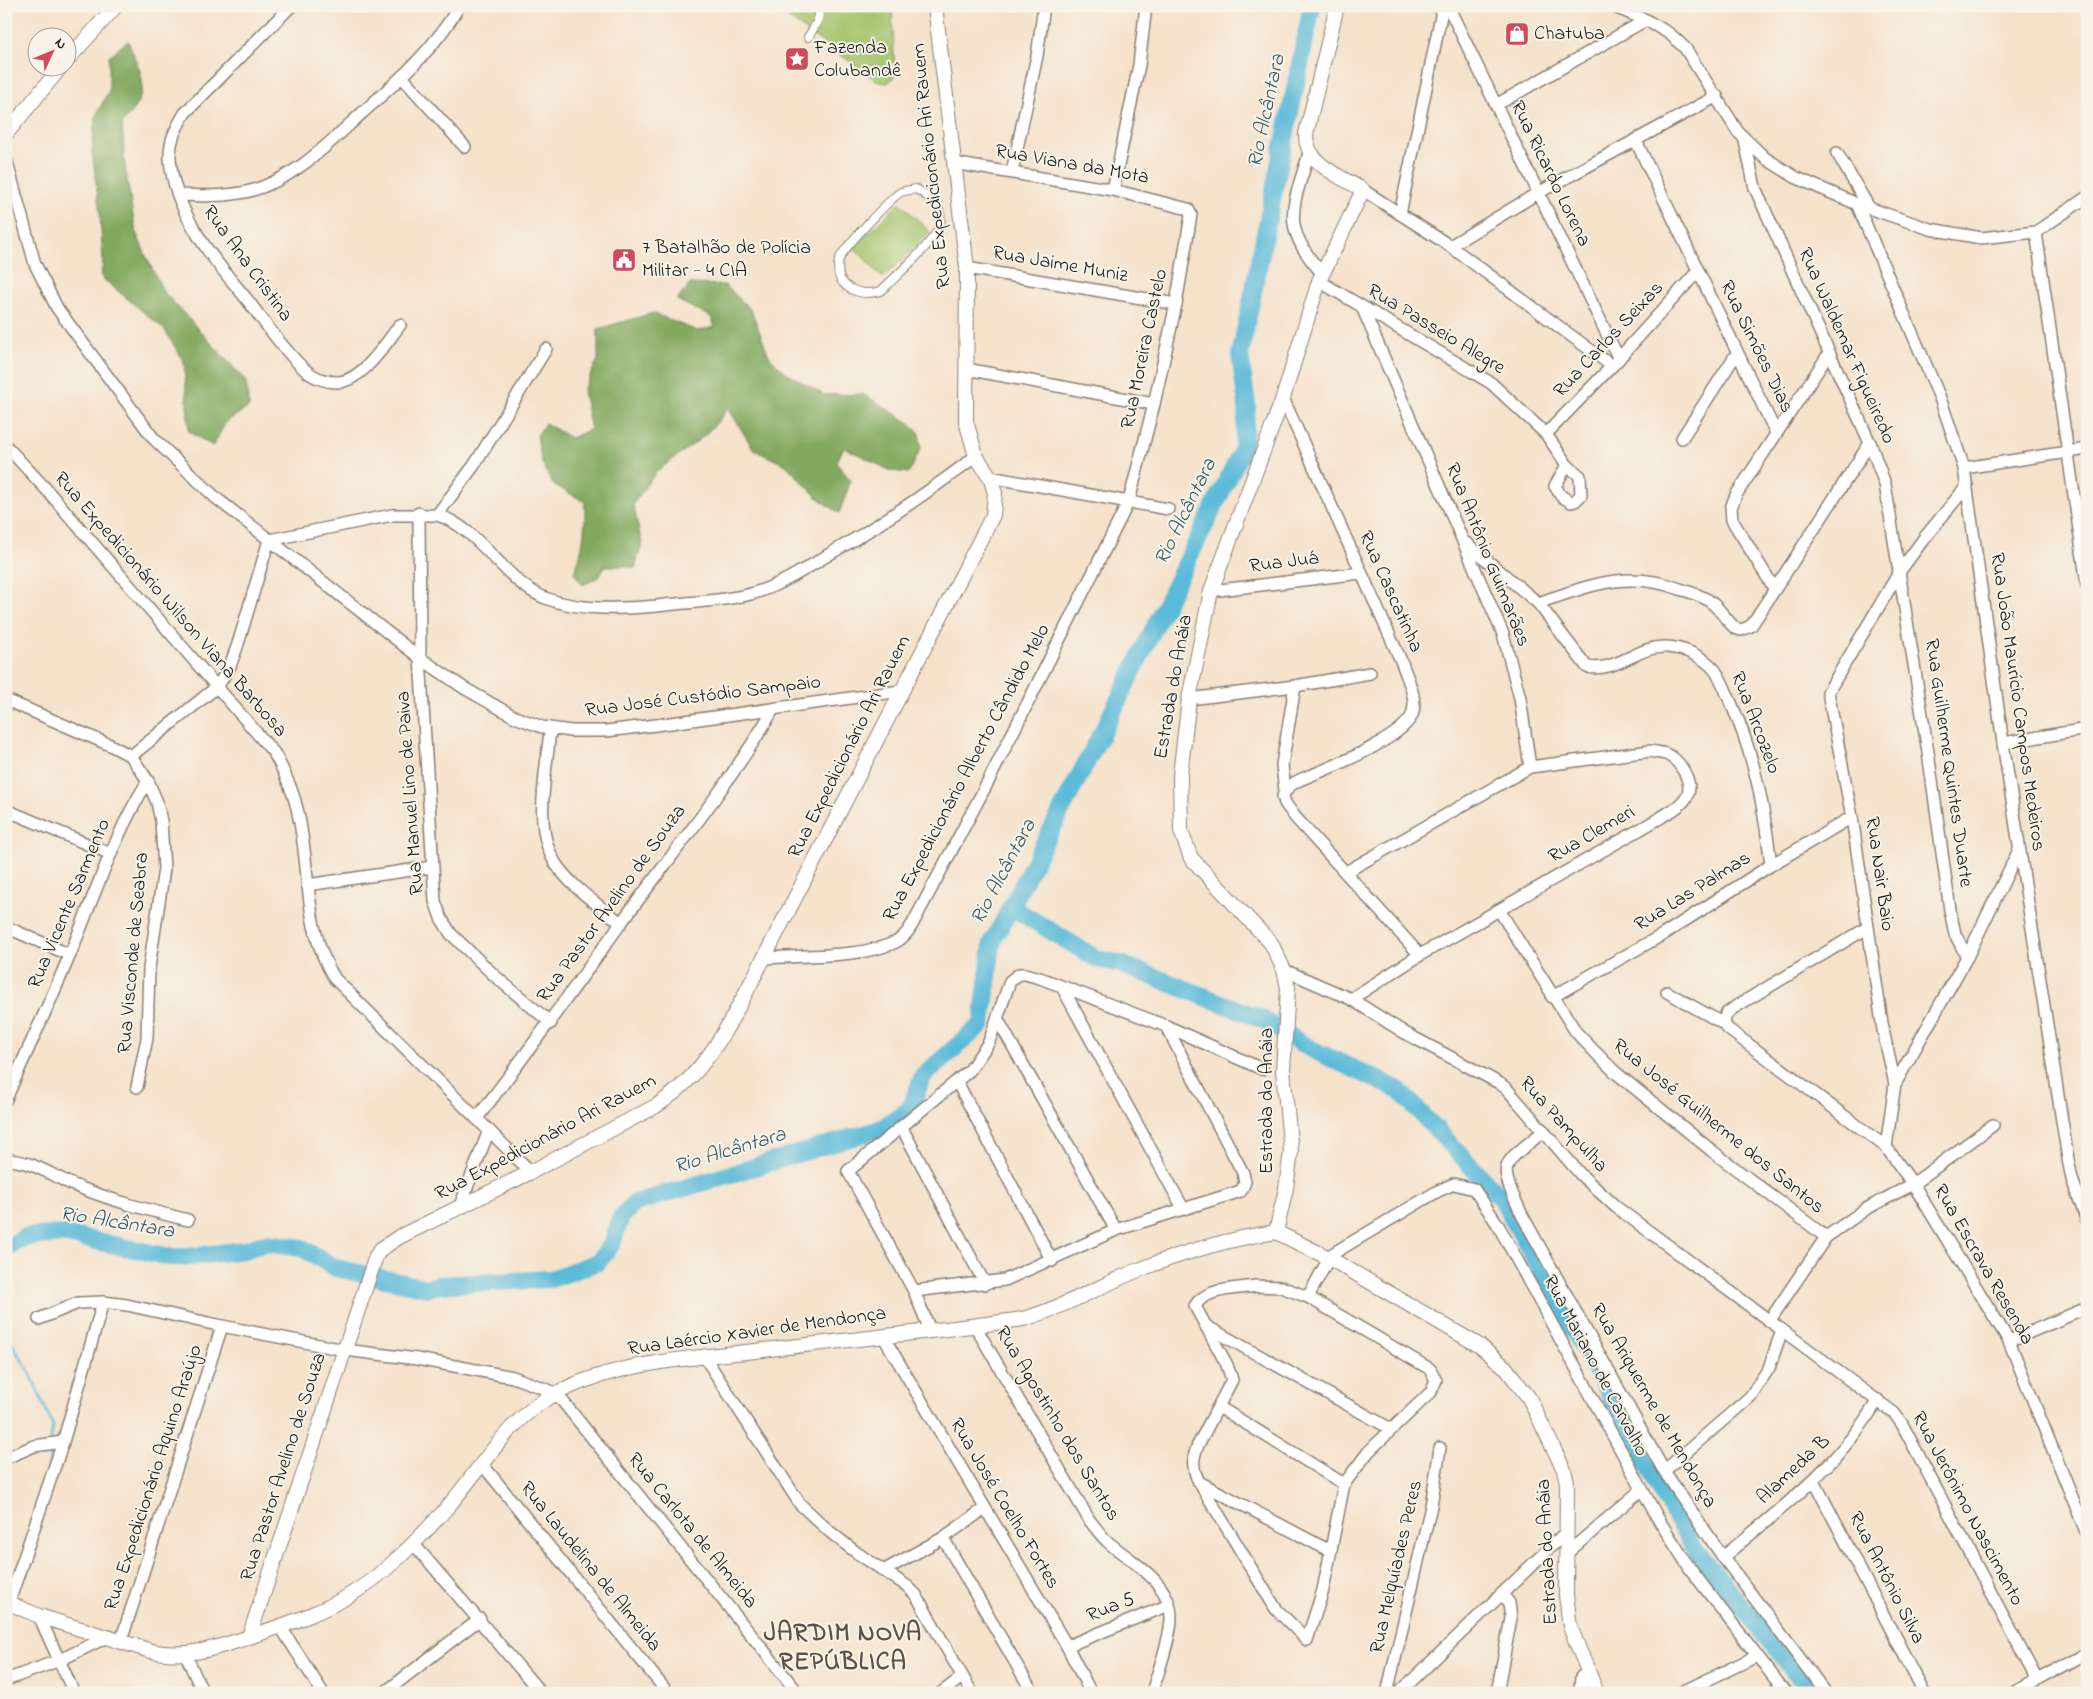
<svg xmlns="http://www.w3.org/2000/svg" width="2093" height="1699" font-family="'Indie Flower',sans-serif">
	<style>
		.green { fill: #a3c36b; stroke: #607044 }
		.forest { fill: #82a95f; stroke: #4f623e }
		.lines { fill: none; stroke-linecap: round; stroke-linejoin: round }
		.stream { stroke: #5abad9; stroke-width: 3 }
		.river { stroke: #5abad9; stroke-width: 18 }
		.pedestrian-casing { stroke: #887f74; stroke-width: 10 }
		.minor-casing { stroke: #887f74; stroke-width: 14 }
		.tertiary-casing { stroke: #887f74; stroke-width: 16 }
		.pedestrian { stroke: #fff; stroke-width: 8 }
		.minor { stroke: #fff; stroke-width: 11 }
		.tertiary { stroke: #fff; stroke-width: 14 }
		.labels { text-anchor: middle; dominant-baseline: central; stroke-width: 4; stroke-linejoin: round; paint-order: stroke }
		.poi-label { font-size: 20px; fill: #1c1c1c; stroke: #f7f3e8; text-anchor: start }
		.street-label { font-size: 20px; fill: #1c1c1c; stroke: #f7f3e8 }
		.water-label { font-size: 21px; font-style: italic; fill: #355b68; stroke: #f7f3e8 }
		.district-label { font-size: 25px; font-weight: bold; letter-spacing: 1px; fill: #5f5048; stroke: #f7f3e8 }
	</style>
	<rect width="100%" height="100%" fill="#f7f3e8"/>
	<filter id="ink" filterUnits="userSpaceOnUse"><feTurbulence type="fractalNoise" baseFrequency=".02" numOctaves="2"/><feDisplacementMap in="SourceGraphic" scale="10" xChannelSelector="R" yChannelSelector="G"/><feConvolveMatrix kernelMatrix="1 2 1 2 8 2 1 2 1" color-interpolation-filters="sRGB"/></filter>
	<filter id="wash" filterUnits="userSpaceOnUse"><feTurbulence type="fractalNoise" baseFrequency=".0096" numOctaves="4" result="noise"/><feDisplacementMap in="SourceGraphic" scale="20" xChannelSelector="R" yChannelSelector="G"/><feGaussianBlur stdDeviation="1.12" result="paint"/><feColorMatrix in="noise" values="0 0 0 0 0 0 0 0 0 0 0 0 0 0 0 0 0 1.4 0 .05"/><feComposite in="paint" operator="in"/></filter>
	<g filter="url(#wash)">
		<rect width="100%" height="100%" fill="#f5e2cb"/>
		<!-- green -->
		<g class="green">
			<polygon points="771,6 892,6 895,76 888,83 879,82"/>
			<polygon points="900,202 930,232 883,278 854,248"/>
		</g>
		<!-- forest -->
		<g class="forest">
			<path d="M128 41C144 80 152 89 122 124L125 167 132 210 136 232 146 256 163 291 246 381 249 407 226 422 213 446 189 432 184 362 164 329 101 277 103 261 100 215 92 151 95 118 109 90V56Z"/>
			<path d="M690 284 725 285 751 310 769 356 785 372 824 395 863 394 911 424 919 432 921 448 909 473 891 471 844 447 836 463 851 480 839 513 818 498 786 465 754 450 728 408C711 436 683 450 659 470 649 479 641 494 633 504L642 544 635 568 626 566H605L599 577 583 585 574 573C584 550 585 527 585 502L553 484 542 463 537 436 545 423 571 438 591 429 583 391 598 359V329L653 313 697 331 715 327 711 317 677 300Z"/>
		</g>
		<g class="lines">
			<!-- stream -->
			<g class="stream">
				<polyline points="6,1334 30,1373 53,1426 51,1440"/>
				<polyline points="49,1470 50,1447"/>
			</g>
			<!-- river -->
			<g class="river">
				<polyline points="1011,907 1097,959 1121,964 1262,1019 1311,1049 1399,1090 1502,1199 1690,1543 1812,1693"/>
				<polyline points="6,1248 26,1237 63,1234 170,1257 188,1257 244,1250 266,1243 302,1248 336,1268 426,1288 438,1285 551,1279 598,1262 612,1244 621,1217 635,1203 880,1129 910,1109 923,1076 982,1024 992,943 1106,725 1243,448 1247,406 1240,355 1312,6"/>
			</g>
		</g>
	</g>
	<g filter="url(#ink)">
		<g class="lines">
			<defs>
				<g id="pedestrian">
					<path d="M808 37C814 28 822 18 818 6"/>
					<path d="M916 189C929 196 944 207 940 225 935 242 895 277 881 291 859 297 833 288 839 260 841 250 892 197 901 192 906 190 912 190 916 189Z"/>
				</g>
				<g id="minor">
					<path d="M291 6 185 113C176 128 169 141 170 159 172 183 182 209 195 230 208 254 228 276 245 297 264 321 281 347 303 368 312 377 325 382 337 382 362 382 386 343 400 325"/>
					<polyline points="1448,6 1619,359"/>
					<polyline points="1612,6 1646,20 1670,34 1685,48 1738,132 1765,158 1795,177 1857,204 1930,229 1981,238 2036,232 2087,197"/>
					<polyline points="402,77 465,147"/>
					<polyline points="1496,105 1646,20"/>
					<polyline points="1636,141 1776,433"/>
					<polyline points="1745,141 1755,188 1870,443 1885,484 1928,752 1950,910 1955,934 1967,957"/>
					<path d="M1309 153C1293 207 1279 226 1322 273"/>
					<polyline points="1837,153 1870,209"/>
					<polyline points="6,159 35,264 57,308 154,439 216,498 420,658 464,688 515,717 542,727 571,731 606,731 656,725 901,691"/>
					<polyline points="1012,172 1037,56 1044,6"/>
					<polyline points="1113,190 1139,65 1146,6"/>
					<polyline points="1363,190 1450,246 1612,366"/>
					<path d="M178 195C202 196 226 197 250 191 295 179 329 143 362 113 398 81 435 49 459 6"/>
					<polyline points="1857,204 1940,398 1964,468 2003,743 2068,1159 2072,1179 2087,1221"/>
					<polyline points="1400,214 1443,6"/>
					<polyline points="2036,232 2087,585"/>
					<polyline points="1450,246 1538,193 1717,96"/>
					<polyline points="967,268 1176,304"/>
					<polyline points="1319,281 1491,383 1546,434 1567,465 1580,476 1581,495 1575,501 1571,502 1561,496 1555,486 1567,465"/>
					<polyline points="966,369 1154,404"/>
					<path d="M1283 398 1402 663C1407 678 1417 696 1413 712 1408 735 1339 764 1317 773 1305 778 1288 782 1283 796L1285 803 1295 817 1420 955"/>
					<polyline points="1546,434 1612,366 1698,271"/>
					<polyline points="1682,438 1737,353"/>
					<path d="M6 446 46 489 274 753C284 771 294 793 298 813 311 869 303 929 335 979L531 1172"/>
					<polyline points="1964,468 2087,449"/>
					<polyline points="990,477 1168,509"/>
					<polyline points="419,513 420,658 435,901 441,918 451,934 496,977 551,1023"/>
					<path d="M437 515C480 527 505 584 548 599 581 611 622 609 657 606 687 602 721 602 751 594 779 586 804 570 828 555 880 525 929 492 976 456"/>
					<polyline points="269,540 392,515 437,515 475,464 546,349"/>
					<path d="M1466 543 1538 603 1587 667C1617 673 1638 645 1667 647 1684 648 1702 656 1714 669 1722 679 1726 692 1731 703 1755 757 1764 807 1771 865"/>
					<polyline points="1774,588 1732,520 1731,508 1736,495 1828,355"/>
					<polyline points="1211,591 1361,573"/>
					<path d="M1538 603C1589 586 1626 569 1680 589 1689 592 1700 595 1708 600 1719 607 1726 620 1735 628L1741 630 1751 626 1870 443"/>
					<polyline points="1189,699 1295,686 1370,673"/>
					<polyline points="6,700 110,745 131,756 148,781 157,802 161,821 164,869 149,968 147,1038 137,1087"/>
					<path d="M550 729C547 772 531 830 558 867 574 889 600 906 621 923"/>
					<polyline points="2003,743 2087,729"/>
					<polyline points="131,756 218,686 230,666 238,644 269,540"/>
					<polyline points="1285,791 1282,765 1295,686"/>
					<polyline points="6,810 111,854"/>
					<polyline points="1346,872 1530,767 1520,698 1503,634 1362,307"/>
					<polyline points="307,885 432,867"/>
					<polyline points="1499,910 1576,1032 1595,1052 1615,1072 1712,1151 1826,1237"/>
					<polyline points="6,927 70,955"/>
					<polyline points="1867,928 1735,1007 1726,1014 1724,1024 1728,1029 1886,1147 1913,1184 2009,1341 2087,1534"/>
					<path d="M764 958C802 955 862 958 896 942 903 938 908 932 912 925L988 782 1129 501 1154 404 1176 304 1191 215 1188 209 1113 190 953 163"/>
					<polyline points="1284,970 1351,999 1405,1033 1499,1083 1507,1089 1581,1175 1616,1207 1894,1413 1902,1424 2037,1680"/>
					<polyline points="1062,987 1183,1208"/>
					<polyline points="1667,992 1724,1024"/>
					<polyline points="1552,997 1664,934 1771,865 1852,817"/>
					<path d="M1351 999 1420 955 1660 818C1669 812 1682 806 1687 796 1694 782 1679 759 1666 754 1661 753 1655 752 1650 751L1530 767"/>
					<polyline points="998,1020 1116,1230"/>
					<polyline points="957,1082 1052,1261"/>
					<polyline points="1895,1084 1883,1030 1852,817 1828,692 1900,571 1925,537 1967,486"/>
					<path d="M6 1099C27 1050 51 1001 71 952 95 894 115 833 148 781"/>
					<path d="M477 1118C527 1054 574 988 621 923 673 853 729 785 773 710"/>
					<polyline points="902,1128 985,1284"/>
					<path d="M1544 1131C1500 1167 1497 1161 1522 1215L1664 1471 1723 1557 1826 1693"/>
					<polyline points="1886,1147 1895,1084 1967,957 2019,850"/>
					<path d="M6 1160C34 1160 56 1179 81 1188 116 1202 152 1211 188 1220"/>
					<polyline points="460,1206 489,1130"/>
					<polyline points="1327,1257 1438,1191 1454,1184 1474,1189 1498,1225 1660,1522 1691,1570 1786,1693"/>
					<path d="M1256 1286 1281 1287 1308 1297 1430 1369 1436 1380 1431 1392 1369 1451 1344 1484 1323 1590 1307 1640 1276 1609 1199 1482C1192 1468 1192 1459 1198 1445L1232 1380 1227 1365 1195 1306C1205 1288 1237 1289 1256 1286Z"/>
					<polyline points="914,1291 1005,1280 1116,1230 1241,1191 1245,1182 1243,1173 1166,1026"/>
					<polyline points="1308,1297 1329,1258"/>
					<polyline points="39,1319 78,1303 103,1302 127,1305 222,1326 345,1350 417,1359 513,1377 556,1393 798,1693"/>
					<polyline points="1770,1320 1826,1237 1866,1209 1913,1184 1993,1125"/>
					<path d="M975 1326 1090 1521C1096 1528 1101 1536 1108 1542 1131 1562 1172 1582 1171 1619 1170 1641 1158 1671 1152 1693"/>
					<polyline points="1206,1326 1391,1429"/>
					<polyline points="930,1330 914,1291 848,1171 970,1070 989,1042 1010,981 1019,974 1025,974 1040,978 1166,1026 1262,1069"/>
					<polyline points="883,1336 1067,1646 1091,1693"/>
					<polyline points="2009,1341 2087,1308"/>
					<polyline points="704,1356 800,1504 830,1532 857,1553 907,1586 916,1595 972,1693"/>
					<polyline points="1219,1407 1344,1484"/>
					<polyline points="6,1458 34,1446 63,1442"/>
					<polyline points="482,1464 668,1693"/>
					<polyline points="1664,1471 1750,1397 1769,1368 1782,1330"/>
					<polyline points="1814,1481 1924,1693"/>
					<polyline points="1201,1483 1330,1551"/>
					<polyline points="943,1538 1033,1693"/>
					<polyline points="413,1543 541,1693"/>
					<polyline points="1567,1553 1641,1490"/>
					<path d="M1723 1557C1783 1507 1837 1468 1878 1400"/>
					<polyline points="883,1571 943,1538 984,1509"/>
					<polyline points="9,1602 63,1442 103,1302"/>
					<polyline points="39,1616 74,1693"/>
					<polyline points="280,1626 323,1693"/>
					<polyline points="121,1641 222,1326"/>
					<polyline points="1067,1646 1169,1605"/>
					<polyline points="186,1655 203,1693"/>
					<polyline points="6,1680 60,1660 109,1636"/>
					<polyline points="384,1693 480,1619"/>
					<polyline points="941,1693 962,1677"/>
					<polyline points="1387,1693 1431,1506 1440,1448"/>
					<polyline points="1399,1693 1567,1531"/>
					<polyline points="1497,1693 1511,1618 1509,1603 1502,1594"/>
					<polyline points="1580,1693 1581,1677 1587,1673"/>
					<polyline points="1680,1693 1757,1656"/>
					<polyline points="2013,1693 2087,1653"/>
				</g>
				<g id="tertiary">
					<polyline points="68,59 116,6"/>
					<polyline points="6,134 60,68"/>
					<path d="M1276 1232 1286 1188 1291 1152 1283 1070 1288 988 1284 970 1271 943 1191 858 1181 831 1180 775 1189 699 1211 591 1283 398 1319 281 1363 190C1340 176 1305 164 1306 134L1337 6"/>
					<polyline points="1276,1232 1329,1258 1480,1346 1505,1367 1529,1398 1564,1470 1567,1482 1566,1595 1570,1627 1597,1693"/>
					<path d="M6 1602 39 1616 151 1651C187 1659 220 1647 255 1635 287 1624 321 1613 350 1595 385 1574 417 1541 445 1510 480 1471 507 1419 555 1394 613 1363 690 1358 755 1351 844 1340 934 1332 1023 1319 1062 1308 1098 1287 1136 1271 1181 1253 1227 1239 1276 1232"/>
					<path d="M249 1637 376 1256 381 1249 399 1237 531 1172 656 1106C713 1069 733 1015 764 958L993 515 995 493 990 477 976 456 966 421 967 268 935 6"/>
				</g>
			</defs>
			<!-- pedestrian casing -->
			<use href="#pedestrian" class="pedestrian-casing"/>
			<!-- minor casing -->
			<use href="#minor" class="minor-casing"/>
			<!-- tertiary casing -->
			<use href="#tertiary" class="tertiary-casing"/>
			<!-- pedestrian -->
			<use href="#pedestrian" class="pedestrian"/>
			<!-- minor -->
			<use href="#minor" class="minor"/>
			<!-- tertiary -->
			<use href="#tertiary" class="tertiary"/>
		</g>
	</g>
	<!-- icons -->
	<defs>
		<symbol id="shop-square" viewBox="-11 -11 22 22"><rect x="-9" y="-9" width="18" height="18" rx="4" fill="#d1495b" stroke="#f7f3e8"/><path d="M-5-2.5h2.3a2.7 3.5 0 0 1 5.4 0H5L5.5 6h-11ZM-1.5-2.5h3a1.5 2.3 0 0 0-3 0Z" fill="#fff"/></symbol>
		<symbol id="sight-square" viewBox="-11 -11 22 22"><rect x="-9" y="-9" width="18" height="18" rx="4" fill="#d1495b" stroke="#f7f3e8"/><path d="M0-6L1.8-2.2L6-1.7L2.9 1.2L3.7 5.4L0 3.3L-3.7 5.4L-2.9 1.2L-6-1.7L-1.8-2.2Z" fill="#fff"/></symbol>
		<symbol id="civic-square" viewBox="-11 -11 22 22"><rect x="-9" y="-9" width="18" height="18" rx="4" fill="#d1495b" stroke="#f7f3e8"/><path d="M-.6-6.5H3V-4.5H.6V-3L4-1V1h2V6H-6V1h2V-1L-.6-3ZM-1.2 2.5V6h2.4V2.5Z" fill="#fff"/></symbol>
	</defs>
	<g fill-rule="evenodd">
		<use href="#shop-square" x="1503" y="20" width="28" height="28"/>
		<use href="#sight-square" x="783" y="45" width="28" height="28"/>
		<use href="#civic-square" x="610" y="246" width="28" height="28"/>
	</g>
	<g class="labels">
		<!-- poi labels -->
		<g class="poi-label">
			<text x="1534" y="34">Chatuba</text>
			<text x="814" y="48">Fazenda<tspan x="814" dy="23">Colubandê</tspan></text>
			<text x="642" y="248">7 Batalhão de Polícia<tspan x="642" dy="23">Militar - 4 CIA</tspan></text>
		</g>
		<!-- street labels -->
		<g class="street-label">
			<text transform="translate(1072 165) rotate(10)">Rua Viana da Mota</text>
			<text transform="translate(932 166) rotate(-96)">Rua Expedicionário Ari Rauem</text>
			<text transform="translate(1550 174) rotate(64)">Rua Ricardo Lorena</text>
			<text transform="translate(247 264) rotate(54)">Rua Ana Cristina</text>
			<text transform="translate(1060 265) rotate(10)">Rua Jaime Muniz</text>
			<text transform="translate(1436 330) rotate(31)">Rua Passeio Alegre</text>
			<text transform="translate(1609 340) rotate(-47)">Rua Carlos Seixas</text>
			<text transform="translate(1846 346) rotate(66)">Rua Waldemar Figueiredo</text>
			<text transform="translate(1756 347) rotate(64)">Rua Simões Dias</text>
			<text transform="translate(1145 349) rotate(-78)">Rua Moreira Castelo</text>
			<text transform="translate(1487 555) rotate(68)">Rua Antônio Guimarães</text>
			<text transform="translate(1284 563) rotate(-7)">Rua Juá</text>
			<text transform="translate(1390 592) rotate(66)">Rua Cascatinha</text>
			<text transform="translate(170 605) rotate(49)">Rua Expedicionário Wilson Viana Barbosa</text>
			<text transform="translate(1174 687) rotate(-80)">Estrada do Anáia</text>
			<text transform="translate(703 697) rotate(-7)">Rua José Custódio Sampaio</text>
			<text transform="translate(2017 702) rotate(82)">Rua João Maurício Campos Medeiros</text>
			<text transform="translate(1755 723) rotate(69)">Rua Arcozelo</text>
			<text transform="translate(850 747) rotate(-63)">Rua Expedicionário Ari Rauem</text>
			<text transform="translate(1948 763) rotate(82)">Rua Guilherme Quintes Duarte</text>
			<text transform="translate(967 773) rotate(-62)">Rua Expedicionário Alberto Cândido Melo</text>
			<text transform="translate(411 793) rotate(-94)">Rua Manuel Lino de Paiva</text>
			<text transform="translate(1592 835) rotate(-30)">Rua Clemeri</text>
			<text transform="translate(1879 874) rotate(82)">Rua Nair Baio</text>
			<text transform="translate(1693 892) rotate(-32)">Rua Las Palmas</text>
			<text transform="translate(70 904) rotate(-67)">Rua Vicente Sarmento</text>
			<text transform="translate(612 904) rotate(-54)">Rua Pastor Avelino de Souza</text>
			<text transform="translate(134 953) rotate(-85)">Rua Visconde de Seabra</text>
			<text transform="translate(1267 1101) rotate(-90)">Estrada do Anáia</text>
			<text transform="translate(1563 1125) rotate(48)">Rua Pampulha</text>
			<text transform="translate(1718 1127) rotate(39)">Rua José Guilherme dos Santos</text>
			<text transform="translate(546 1138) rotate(-28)">Rua Expedicionário Ari Rauem</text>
			<text transform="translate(1983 1265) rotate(60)">Rua Escrava Resenda</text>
			<text transform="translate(757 1332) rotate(-8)">Rua Laércio Xavier de Mendonça</text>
			<text transform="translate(1595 1366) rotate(62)">Rua Mariano de Carvalho</text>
			<text transform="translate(1653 1406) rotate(60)">Rua Ariquerme de Mendonça</text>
			<text transform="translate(1057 1424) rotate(59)">Rua Agostinho dos Santos</text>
			<text transform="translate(284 1467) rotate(-72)">Rua Pastor Avelino de Souza</text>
			<text transform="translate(1794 1470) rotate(-43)">Alameda B</text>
			<text transform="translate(154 1478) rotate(-72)">Rua Expedicionário Aquino Araújo</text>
			<text transform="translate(1004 1504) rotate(59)">Rua José Coelho Fortes</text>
			<text transform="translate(1967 1509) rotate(62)">Rua Jerônimo Nascimento</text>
			<text transform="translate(692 1531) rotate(51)">Rua Carlota de Almeida</text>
			<text transform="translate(1548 1552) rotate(-93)">Estrada do Anáia</text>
			<text transform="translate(590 1567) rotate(51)">Rua Laudelina de Almeida</text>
			<text transform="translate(1397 1567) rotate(-77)">Rua Melquíades Peres</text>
			<text transform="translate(1886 1578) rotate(63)">Rua Antônio Silva</text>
			<text transform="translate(1111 1608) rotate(-22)">Rua 5</text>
		</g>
		<!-- water labels -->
		<g class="water-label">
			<text transform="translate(1267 111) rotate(-78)">Rio Alcântara</text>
			<text transform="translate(1186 512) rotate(-64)">Rio Alcântara</text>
			<text transform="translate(1004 872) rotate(-62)">Rio Alcântara</text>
			<text transform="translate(730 1151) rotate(-17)">Rio Alcântara</text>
			<text transform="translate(117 1223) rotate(9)">Rio Alcântara</text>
		</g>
		<!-- district labels -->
		<g class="district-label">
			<text x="843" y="1634">JARDIM NOVA<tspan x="843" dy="29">REPÚBLICA</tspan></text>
		</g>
	</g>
	<!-- margin -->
	<rect width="2093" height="1699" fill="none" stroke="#f7f3e8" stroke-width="25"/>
	<!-- north arrow -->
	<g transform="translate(52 52) rotate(46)"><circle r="24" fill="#f7f3e8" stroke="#9f9d96"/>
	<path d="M0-4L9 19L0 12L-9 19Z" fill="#d1495b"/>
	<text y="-8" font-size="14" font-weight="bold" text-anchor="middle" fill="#1c1c1c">N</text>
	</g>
</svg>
